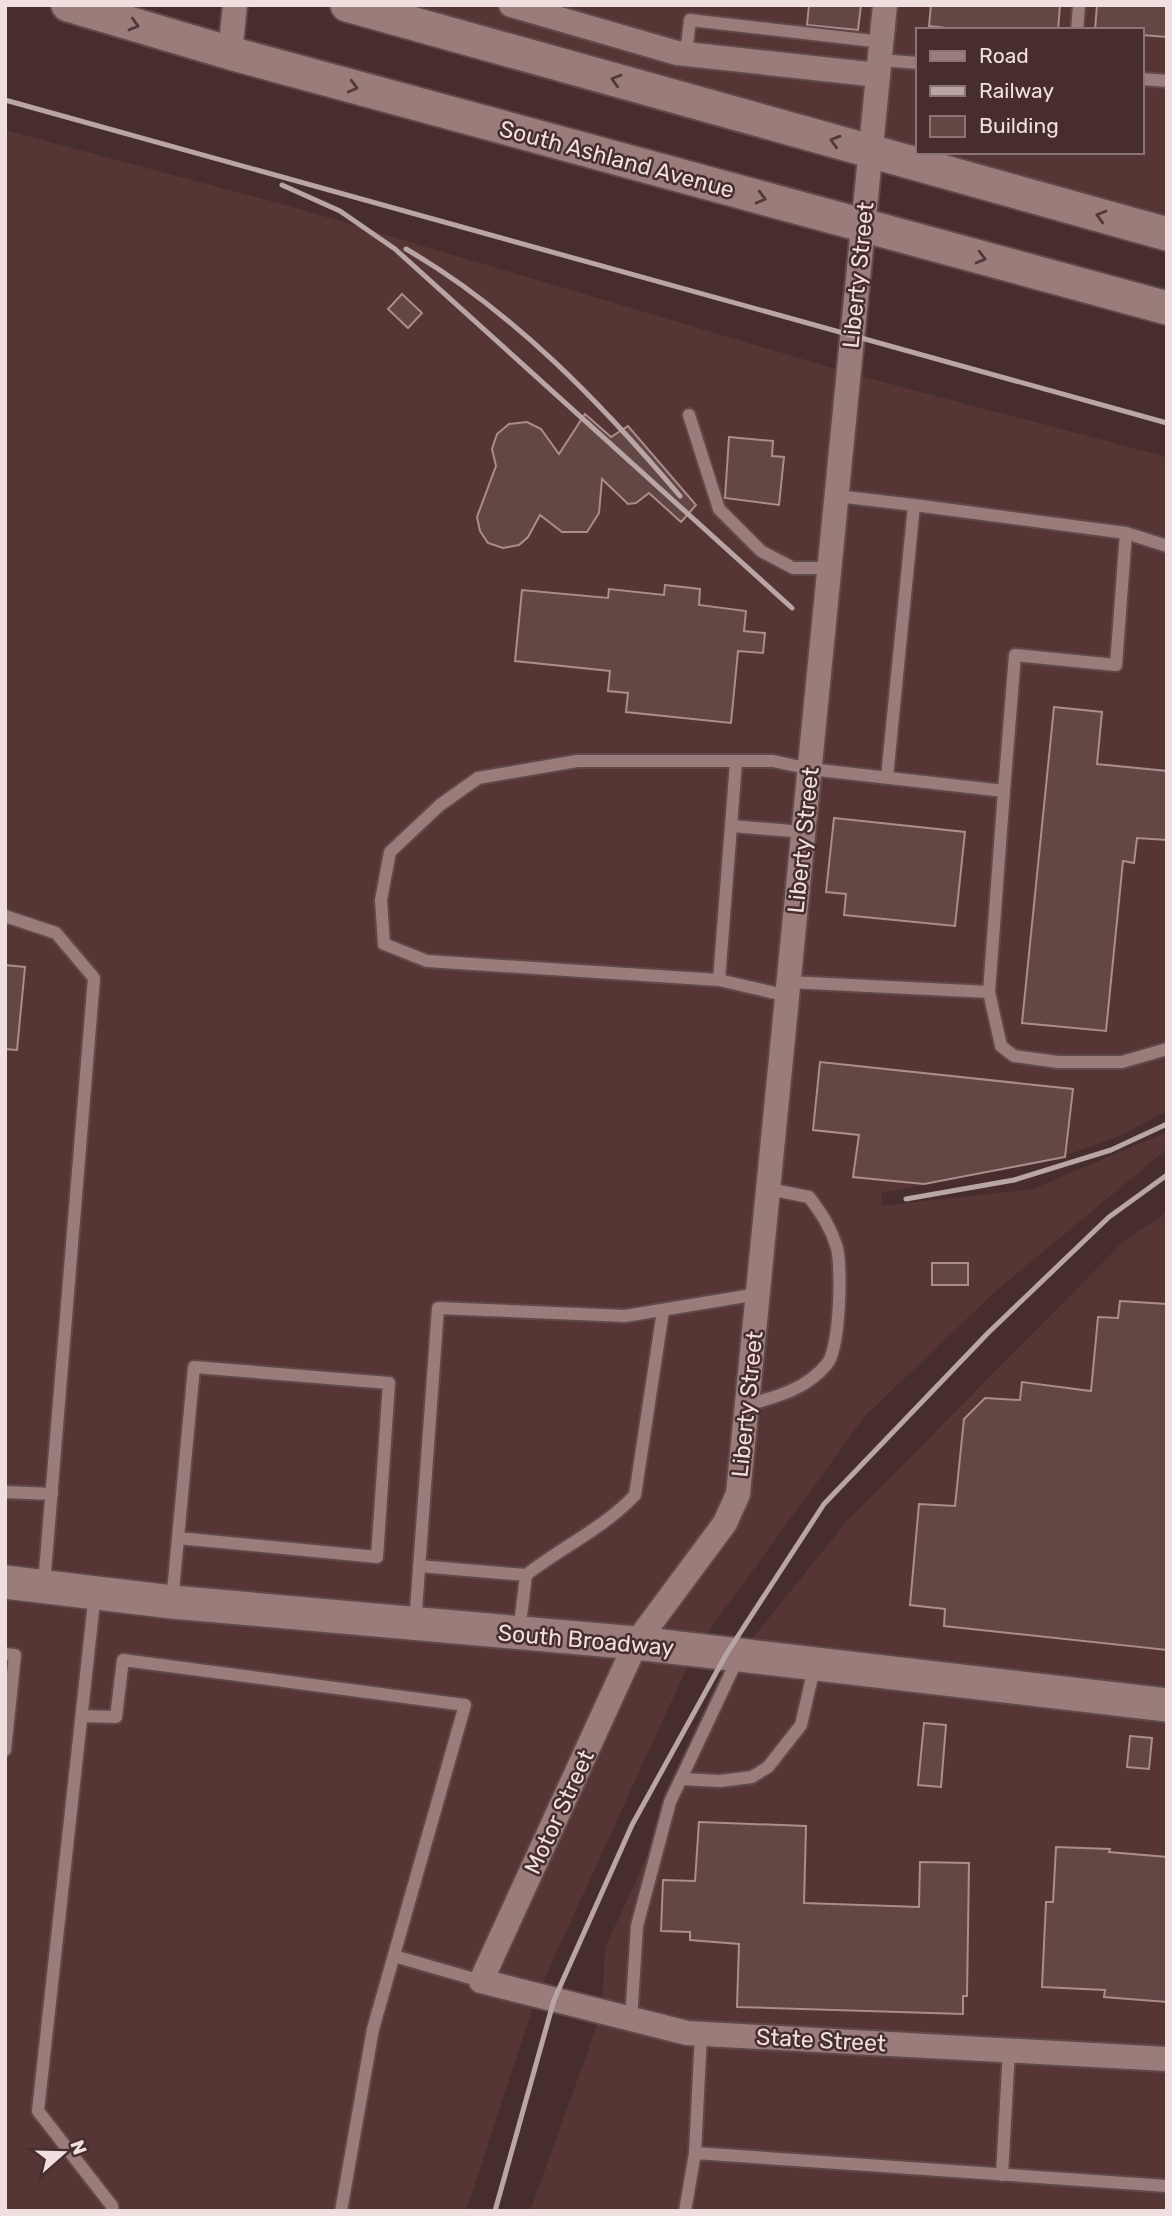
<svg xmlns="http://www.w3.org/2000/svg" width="1172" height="2216" font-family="Rubik,sans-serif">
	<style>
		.built { fill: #563634; fill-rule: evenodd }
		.building { fill: #624745; stroke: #ac8d8b; stroke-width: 2 }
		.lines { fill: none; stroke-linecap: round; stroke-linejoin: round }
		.lane-casing { stroke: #604a49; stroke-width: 16 }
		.street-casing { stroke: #604a49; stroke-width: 28 }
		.secondary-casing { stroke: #604a49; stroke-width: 37 }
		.lane { stroke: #9a7c7b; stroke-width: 12 }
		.street { stroke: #9a7c7b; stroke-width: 24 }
		.secondary { stroke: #9a7c7b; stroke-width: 33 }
		.rail { stroke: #b8a5a4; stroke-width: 5 }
		.oneway { stroke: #533a39 }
		.labels { text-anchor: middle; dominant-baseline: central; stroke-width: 5; stroke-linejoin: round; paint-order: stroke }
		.street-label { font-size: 23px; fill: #f0dfde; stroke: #472e2d }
	</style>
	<rect width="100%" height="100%" fill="#472e2d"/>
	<!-- built -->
	<g class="built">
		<path d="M347 5H1167V234ZM918 30H1142V152H918Z"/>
		<polygon points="5,130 289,206 849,373 1167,457 1167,1111 1115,1138 1049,1161 881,1193 882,1206 1033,1189 1167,1132 1167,1149 997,1290 865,1416 695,1650 537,1995 466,2211 5,2211"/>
		<polygon points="1167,1212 1167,2211 530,2211 602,2012 605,1948 739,1655 847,1521 1124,1241"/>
	</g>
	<!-- building -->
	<g class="building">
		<polygon points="809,5 861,5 858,30 807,25"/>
		<polygon points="931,5 1060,5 1058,30 965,30 929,26"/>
		<polygon points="1097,5 1167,5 1167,37 1142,35 1142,30 1095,30"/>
		<polygon points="402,294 422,313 408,328 388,309"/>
		<polygon points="585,414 611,437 628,426 696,505 681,522 649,493 636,503 628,504 602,479 599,513 587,532 562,532 540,515 528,537 519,545 503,548 488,543 480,531 477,517 496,466 492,449 497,434 509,424 527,422 541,429 559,454"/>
		<polygon points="729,437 773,441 772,456 784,457 779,505 725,498"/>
		<polygon points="665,585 700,589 699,605 746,611 744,631 765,633 763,653 738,651 731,723 626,712 628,693 608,691 610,671 515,661 522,590 608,598 609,589 664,595"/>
		<polygon points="1054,707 1102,712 1097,764 1167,771 1167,840 1137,838 1134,863 1123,861 1106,1031 1022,1023"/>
		<polygon points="834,818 965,832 955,926 844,915 846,894 826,892"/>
		<polygon points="5,965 25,967 17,1050 5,1049"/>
		<polygon points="820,1062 1073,1089 1065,1157 924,1184 853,1177 859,1135 813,1130"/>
		<rect x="932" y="1263" width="36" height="22"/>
		<polygon points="1120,1301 1167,1304 1167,1650 944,1626 945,1609 910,1605 919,1504 955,1506 964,1419 985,1398 1020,1400 1022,1382 1091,1391 1098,1317 1118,1318"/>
		<polygon points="924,1723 946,1725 941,1787 918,1785"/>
		<polygon points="1130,1736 1152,1738 1149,1769 1127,1767"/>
		<polygon points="699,1822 806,1826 804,1903 919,1907 920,1862 969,1863 967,1996 963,1996 963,2014 737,2007 739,1944 690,1940 690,1932 661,1931 663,1880 695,1881"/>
		<polygon points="1056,1847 1110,1849 1109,1852 1167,1857 1167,2002 1104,1997 1105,1990 1042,1987 1046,1902 1053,1902"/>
	</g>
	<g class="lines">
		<defs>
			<g id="lane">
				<polyline points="1077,30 1079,5"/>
				<polyline points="686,54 690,20 882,42"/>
				<polyline points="880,60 918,63"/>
				<polyline points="1142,79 1167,81"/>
				<polyline points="689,415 719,509 761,551 793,568 830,568"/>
				<polyline points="837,496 914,505 887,777"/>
				<polyline points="914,505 1126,533 1116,665 1015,655 1004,791"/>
				<polyline points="1126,533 1167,546"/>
				<polyline points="736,762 719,980 788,996"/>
				<polyline points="732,826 804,832"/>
				<polyline points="5,916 56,933 94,978 44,1584"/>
				<polyline points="719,980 427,961 384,944 381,900 390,852 440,805 478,778 577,761 773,761 810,769 1004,791 989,992 789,982"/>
				<polyline points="989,992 1001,1046 1014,1056 1058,1062 1122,1062 1167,1049"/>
				<path d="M747 1405C776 1397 807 1389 827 1364 840 1349 842 1268 837 1248 831 1228 822 1214 809 1197L769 1189"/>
				<polyline points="5,1492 52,1494"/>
				<polyline points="419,1566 526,1575"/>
				<polyline points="95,1593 38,2111 112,2206 112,2211"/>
				<polyline points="172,1602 194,1367 389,1383 377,1557 178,1538"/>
				<polyline points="415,1624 438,1308 625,1316 758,1294"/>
				<path d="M519 1633 526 1575C562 1547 604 1528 635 1495L663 1311"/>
				<polyline points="5,1654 15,1655 5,1750"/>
				<polyline points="82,1716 116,1717 123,1660 465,1705 373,2029 341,2211"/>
				<polyline points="681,1779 720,1781 752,1777 768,1767 801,1725 815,1664"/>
				<polyline points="394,1956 481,1981"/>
				<polyline points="631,2020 637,1926 670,1802 738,1658"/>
				<polyline points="701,2034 695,2153 1167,2186"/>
				<polyline points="1002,2175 1009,2050"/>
				<polyline points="685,2211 695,2153"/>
			</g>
			<g id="street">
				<polyline points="511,5 677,53 878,75"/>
				<polyline points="885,5 738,1494 725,1523 636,1643 481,1981 687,2033 1167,2059"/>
				<polyline points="230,53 235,5"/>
			</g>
			<g id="secondary">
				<polyline points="68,5 230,53 1167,308"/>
				<polyline points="347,5 1167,234"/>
				<polyline points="5,1582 172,1602 636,1643 1167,1705"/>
			</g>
		</defs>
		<!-- lane casing -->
		<use href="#lane" class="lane-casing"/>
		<!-- street casing -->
		<use href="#street" class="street-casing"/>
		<!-- secondary casing -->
		<use href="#secondary" class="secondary-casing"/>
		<!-- lane -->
		<use href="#lane" class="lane"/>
		<!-- street -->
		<use href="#street" class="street"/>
		<!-- secondary -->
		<use href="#secondary" class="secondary"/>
		<!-- rail -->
		<g class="rail">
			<polyline points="5,100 1167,423"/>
			<polyline points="282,185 340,211 395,249 792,608"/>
			<path d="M406 249C513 311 601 403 680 496"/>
			<polyline points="906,1199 1014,1180 1111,1150 1167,1124"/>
			<polyline points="495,2211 554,2000 632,1825 727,1653 824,1504 988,1333 1109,1217 1167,1175"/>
		</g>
	</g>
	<!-- one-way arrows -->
	<defs><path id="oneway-chevron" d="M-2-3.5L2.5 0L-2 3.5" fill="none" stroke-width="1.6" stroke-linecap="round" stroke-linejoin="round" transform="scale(1.75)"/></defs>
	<g class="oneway">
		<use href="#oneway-chevron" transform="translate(134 25) rotate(16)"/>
		<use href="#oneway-chevron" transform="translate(616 80) rotate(-164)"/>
		<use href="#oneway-chevron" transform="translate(353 87) rotate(15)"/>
		<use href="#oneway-chevron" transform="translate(835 141) rotate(-164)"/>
		<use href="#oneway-chevron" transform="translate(761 198) rotate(15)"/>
		<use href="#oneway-chevron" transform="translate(1101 216) rotate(-164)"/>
		<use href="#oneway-chevron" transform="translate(981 258) rotate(15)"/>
	</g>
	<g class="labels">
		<!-- street labels -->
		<g class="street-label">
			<text transform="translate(617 159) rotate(15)">South Ashland Avenue</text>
			<text transform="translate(858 275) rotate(-84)">Liberty Street</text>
			<text transform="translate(803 840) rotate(-84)">Liberty Street</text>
			<text transform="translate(747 1404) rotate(-84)">Liberty Street</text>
			<text transform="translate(586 1640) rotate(5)">South Broadway</text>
			<text transform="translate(559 1812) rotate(-65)">Motor Street</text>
			<text transform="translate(821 2040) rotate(3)">State Street</text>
		</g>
	</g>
	<!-- border -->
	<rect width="1172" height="2216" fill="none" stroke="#f0dfde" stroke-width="14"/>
	<!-- legend -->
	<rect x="916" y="28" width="228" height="126" fill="#472e2d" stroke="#8b7574" stroke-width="2"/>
	<rect x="930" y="51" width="35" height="10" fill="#9a7c7b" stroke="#8b7574" stroke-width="2"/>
	<text x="979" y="63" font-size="21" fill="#f0dfde">Road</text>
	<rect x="930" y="86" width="35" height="10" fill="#b8a5a4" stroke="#8b7574" stroke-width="2"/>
	<text x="979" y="98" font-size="21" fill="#f0dfde">Railway</text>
	<rect x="930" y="116" width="35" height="21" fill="#624745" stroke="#8b7574" stroke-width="2"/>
	<text x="979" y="133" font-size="21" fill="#f0dfde">Building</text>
	<!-- north arrow -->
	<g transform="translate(63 2153) rotate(70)" stroke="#472e2d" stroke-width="5" paint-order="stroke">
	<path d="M0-5L12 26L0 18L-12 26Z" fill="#f0dfde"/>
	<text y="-10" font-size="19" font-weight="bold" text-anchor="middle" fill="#f0dfde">N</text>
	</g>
</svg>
